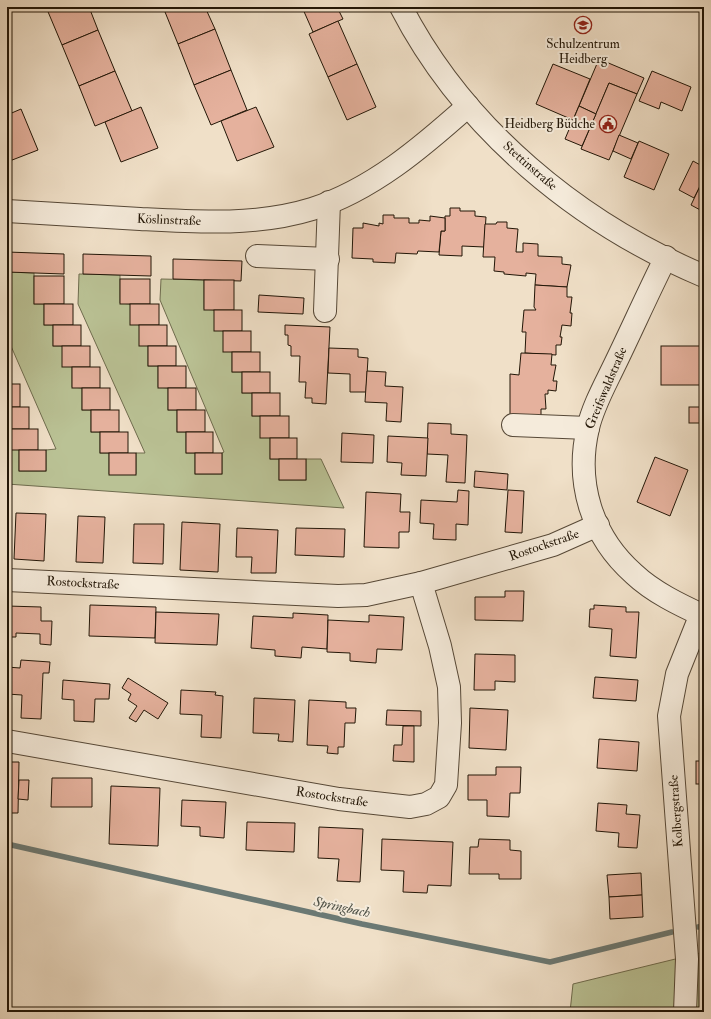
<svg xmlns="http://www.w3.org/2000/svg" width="711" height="1019" font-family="'IM FELL Double Pica',serif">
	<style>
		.green { fill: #bac295; stroke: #6e6c4e }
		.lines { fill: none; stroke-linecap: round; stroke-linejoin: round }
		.stream { stroke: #6b7974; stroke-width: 5.5 }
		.building { fill: #e5b19d; stroke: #221607 }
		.minor-casing { stroke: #564837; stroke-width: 24 }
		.minor { stroke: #f5ebdb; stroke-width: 22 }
		.labels { text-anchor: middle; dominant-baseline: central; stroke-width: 4; stroke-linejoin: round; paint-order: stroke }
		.poi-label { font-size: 13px; fill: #221607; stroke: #f5ebdb }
		.street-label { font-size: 13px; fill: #221607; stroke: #f5ebdb }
		.water-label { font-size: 14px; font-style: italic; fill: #4d5046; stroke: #f5ebdb }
	</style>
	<rect width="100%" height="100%" fill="#f0e0c8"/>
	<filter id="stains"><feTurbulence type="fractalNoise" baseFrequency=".005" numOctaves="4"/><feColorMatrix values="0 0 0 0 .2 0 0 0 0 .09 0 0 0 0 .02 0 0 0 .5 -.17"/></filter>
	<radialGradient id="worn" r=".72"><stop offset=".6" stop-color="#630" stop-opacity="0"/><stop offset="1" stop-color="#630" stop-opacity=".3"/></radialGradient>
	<!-- green -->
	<g class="green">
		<polygon points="7,272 34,273 34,304 44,304 44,325 53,325 53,346 62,346 72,367 72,387 82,388 82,410 91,410 91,432 100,432 100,453 109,453 109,474 136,474 136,453 145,453 78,304 79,274 120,275 120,303 130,304 148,346 148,366 158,366 158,387 168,388 168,410 177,410 177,432 186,432 186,453 195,453 195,474 222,474 222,453 224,452 160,300 161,279 204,280 204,309 214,310 232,352 232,372 242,372 242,393 252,393 252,416 260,416 270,438 270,459 279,459 279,480 306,480 306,459 321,459 344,508 7,484 7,429 10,429 19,450 19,471 46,471 46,450 56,449 7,337"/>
		<polygon points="704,952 704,1012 570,1012 573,984"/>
	</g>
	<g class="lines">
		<!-- stream -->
		<g class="stream">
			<polyline points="7,844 362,924 550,962 672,932"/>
			<polyline points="698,927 704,926"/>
		</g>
	</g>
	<!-- building -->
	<g class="building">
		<polygon points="46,7 89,7 98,30 62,45"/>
		<polygon points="163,7 205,7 215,29 178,44"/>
		<polygon points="302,7 337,7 343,19 313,32"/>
		<polygon points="338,21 357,64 328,77 309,34"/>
		<polygon points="215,29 231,70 194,85 178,44"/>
		<polygon points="98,30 115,71 79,86 62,45"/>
		<polygon points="599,59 644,78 637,94 609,83 596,114 579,106"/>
		<polygon points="357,64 376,107 347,120 328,77"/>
		<polygon points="553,64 590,79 573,120 536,104"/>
		<polygon points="231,70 247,110 211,125 194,85"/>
		<polygon points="115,71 132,111 95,126 79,86"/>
		<polygon points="652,71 691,87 682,111 661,102 659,109 639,101"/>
		<polygon points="609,83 637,94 609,160 581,149"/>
		<polygon points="7,102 12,113 7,115"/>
		<polygon points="579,106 596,114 582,146 565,139"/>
		<polygon points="141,107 158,148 121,162 105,122"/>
		<polygon points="256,107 274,147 237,161 221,121"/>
		<polygon points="21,109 38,150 7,162 7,115"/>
		<polygon points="619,135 638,143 631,159 613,151"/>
		<polygon points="639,141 669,154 654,190 624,177"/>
		<polygon points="693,161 704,167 704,178 694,198 679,190"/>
		<polygon points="704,178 704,212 691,205"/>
		<polygon points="450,208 460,208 460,211 475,211 475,216 486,217 484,247 462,246 462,256 439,255 441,231 445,231 445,216 450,216"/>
		<polygon points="383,215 394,215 394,218 409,218 409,223 419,223 419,220 430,221 430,216 445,218 445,231 441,231 439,252 418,251 417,254 396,253 395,263 373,262 373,259 352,258 353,228 363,228 363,223 379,226 379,223 383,224"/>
		<polygon points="497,222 507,222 507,228 518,229 516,252 523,252 523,243 538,244 538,256 562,257 562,264 571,265 567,287 535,285 536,274 526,273 526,276 504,274 504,272 494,271 495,257 483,257 485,224 496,224"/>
		<polygon points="7,252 64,254 64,274 7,272"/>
		<polygon points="83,254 151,256 151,276 83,274"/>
		<polygon points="173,259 242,261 241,281 173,279"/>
		<rect x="34" y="276" width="30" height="28"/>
		<rect x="120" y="279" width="30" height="25"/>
		<rect x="204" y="280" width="30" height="30"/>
		<polygon points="535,285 567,287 567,297 572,297 570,313 572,313 571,326 562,325 560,337 562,337 561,345 556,345 556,355 525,353 526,332 522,332 524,310 536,310 534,307"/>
		<polygon points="259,295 304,298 303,314 258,312"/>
		<rect x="44" y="304" width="29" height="21"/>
		<rect x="130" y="304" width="29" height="21"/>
		<rect x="214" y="310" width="28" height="21"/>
		<rect x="53" y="325" width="28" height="21"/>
		<rect x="139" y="325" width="28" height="21"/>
		<polygon points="285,325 330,327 326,404 312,403 312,398 305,398 306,382 299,382 300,356 291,356 291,346 288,345 288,335 285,335"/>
		<rect x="223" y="331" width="28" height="21"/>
		<rect x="62" y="346" width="28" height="21"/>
		<rect x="148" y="346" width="28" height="20"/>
		<rect x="661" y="346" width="43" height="39"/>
		<polygon points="329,348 358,349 358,357 368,358 366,392 350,392 350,374 328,373"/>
		<rect x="232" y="352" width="28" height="20"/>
		<polygon points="521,353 552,354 551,365 556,365 553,381 557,381 556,391 548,390 548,394 545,394 546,409 541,409 541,420 510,418 510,374 519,375"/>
		<rect x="7" y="363" width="3" height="21"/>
		<rect x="158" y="366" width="28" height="22"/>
		<rect x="72" y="367" width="28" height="21"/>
		<polygon points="367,371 386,372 385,386 403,387 401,422 386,421 387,403 365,402"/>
		<rect x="242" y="372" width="28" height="21"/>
		<rect x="7" y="384" width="13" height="23"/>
		<rect x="82" y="388" width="28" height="22"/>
		<rect x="168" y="388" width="28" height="22"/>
		<rect x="252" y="393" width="28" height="23"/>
		<rect x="7" y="407" width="22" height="22"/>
		<rect x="689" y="407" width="15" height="16"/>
		<rect x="91" y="410" width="28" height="22"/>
		<rect x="177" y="410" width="28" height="22"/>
		<rect x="260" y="416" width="29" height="22"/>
		<polygon points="428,423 451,424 451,434 467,435 465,483 446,482 448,455 427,454"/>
		<rect x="10" y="429" width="28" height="21"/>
		<rect x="100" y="432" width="28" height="21"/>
		<rect x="186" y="432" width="27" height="21"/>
		<polygon points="342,433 374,435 373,463 341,462"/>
		<polygon points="388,436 428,438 426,476 401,475 402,463 387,462"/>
		<rect x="270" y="438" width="27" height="21"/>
		<rect x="19" y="450" width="27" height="21"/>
		<rect x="109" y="453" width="27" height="22"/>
		<rect x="195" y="453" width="27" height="21"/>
		<polygon points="655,457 688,470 670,516 637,502"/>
		<rect x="279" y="459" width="27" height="21"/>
		<polygon points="475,471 508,474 507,490 474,487"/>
		<polygon points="458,490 469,491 468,525 456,524 456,540 433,539 434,524 420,523 421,500 457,502"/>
		<polygon points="508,490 524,491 522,533 505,532"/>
		<polygon points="366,492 401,494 400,512 410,512 409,532 399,532 399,548 364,547"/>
		<polygon points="16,513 46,514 44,561 14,559"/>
		<polygon points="78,516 105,517 103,563 76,562"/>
		<polygon points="182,522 220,524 218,572 180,570"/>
		<polygon points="134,524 164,524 163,564 133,563"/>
		<polygon points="237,528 278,530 276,573 251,573 252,557 236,557"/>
		<polygon points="296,528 345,529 344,557 295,555"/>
		<polygon points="505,591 524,591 523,621 475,620 475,597 505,597"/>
		<polygon points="90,605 156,607 155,638 89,636"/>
		<polygon points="594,605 626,607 626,612 639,612 636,658 610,656 612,629 589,627 590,609 594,609"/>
		<polygon points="7,606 41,607 41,621 52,621 51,645 40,644 40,634 16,633 16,637 7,637"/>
		<polygon points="156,612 219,614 217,645 155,643"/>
		<polygon points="293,613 328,615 327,649 302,647 301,658 275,656 275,650 251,648 253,616 293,618"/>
		<polygon points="369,615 404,617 402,650 377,649 376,663 350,661 350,653 327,652 328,620 369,622"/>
		<polygon points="475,654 515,655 515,682 495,681 495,690 474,690"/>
		<polygon points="21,660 50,662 49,673 43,673 41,719 21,718 22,695 7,694 7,667 20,668"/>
		<polygon points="595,677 638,680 636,701 593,698"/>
		<polygon points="128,678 168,703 158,719 144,710 136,722 129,718 137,706 128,700 131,694 122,688"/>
		<polygon points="63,680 110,684 109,699 95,699 94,722 74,721 74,700 62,699"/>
		<polygon points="181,690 216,692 215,695 223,696 221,738 201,737 202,715 180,714"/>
		<polygon points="254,698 295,700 293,742 278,741 279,734 253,733"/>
		<polygon points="309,700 346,702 346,708 356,708 355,723 345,723 344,747 338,747 338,754 327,753 328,746 307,745"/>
		<polygon points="470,708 508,710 506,750 469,748"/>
		<polygon points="387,710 421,711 421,726 386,725"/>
		<polygon points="403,726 414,726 414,762 393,761 394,745 402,745"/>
		<polygon points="599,739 639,742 637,771 597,768"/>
		<rect x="696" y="761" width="8" height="23"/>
		<polygon points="7,762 19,762 18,813 7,813"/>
		<polygon points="496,767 521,767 520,793 510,793 509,817 487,816 487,800 468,800 468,775 496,775"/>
		<polygon points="52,778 92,778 92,807 51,807"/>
		<polygon points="19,780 29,780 28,800 18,799"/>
		<polygon points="111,786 160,788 158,846 109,844"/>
		<polygon points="182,800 226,802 224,838 200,836 200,827 181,826"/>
		<polygon points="598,803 627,805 626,814 640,815 637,848 618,847 619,833 596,831"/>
		<polygon points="247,822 295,823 294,852 246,850"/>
		<polygon points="319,827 363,829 360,882 337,881 339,859 318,858"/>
		<polygon points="382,839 453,842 451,886 428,885 427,893 403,892 404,871 381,870"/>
		<polygon points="479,839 510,840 510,850 521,851 521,879 499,879 499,874 469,874 470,847 478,847"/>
		<polygon points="641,873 642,895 609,897 607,875"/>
		<polygon points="642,895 643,917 610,919 609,897"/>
	</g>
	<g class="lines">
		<defs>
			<g id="minor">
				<path d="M401 7C464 129 578 223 704 276"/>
				<path d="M7 211C51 214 96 216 140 219 197 222 257 226 312 209 372 190 422 147 468 106"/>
				<polyline points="257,256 328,259"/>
				<path d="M666 257C648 293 632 329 615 364 605 385 593 406 588 428 575 483 592 537 634 574 653 592 680 605 704 616"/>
				<polyline points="325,311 329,202"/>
				<polyline points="513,425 588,428"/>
				<polyline points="7,580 338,596 366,595 421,583"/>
				<polyline points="7,741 339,799 410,807 426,804 439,797 446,785 450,723 449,687 440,646 421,583 553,545 598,525"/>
				<polyline points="685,1012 687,959 669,716 677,674 701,614"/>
			</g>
		</defs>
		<!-- minor casing -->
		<use href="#minor" class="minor-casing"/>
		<!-- minor -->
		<use href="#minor" class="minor"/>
	</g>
	<!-- icons -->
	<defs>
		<symbol id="school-ring" viewBox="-11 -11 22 22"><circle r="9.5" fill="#f5ebdb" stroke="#8f2418" stroke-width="1.5"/><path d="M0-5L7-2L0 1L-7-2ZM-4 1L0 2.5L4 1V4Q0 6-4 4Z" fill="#8f2418"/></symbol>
		<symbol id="civic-ring" viewBox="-11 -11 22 22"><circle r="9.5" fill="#f5ebdb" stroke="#8f2418" stroke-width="1.5"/><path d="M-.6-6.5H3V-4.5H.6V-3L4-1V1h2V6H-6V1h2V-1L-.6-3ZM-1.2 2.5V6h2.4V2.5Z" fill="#8f2418"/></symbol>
	</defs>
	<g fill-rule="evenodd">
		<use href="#school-ring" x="573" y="15" width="20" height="20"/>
		<use href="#civic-ring" x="598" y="114" width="20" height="20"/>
	</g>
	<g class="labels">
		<!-- poi labels -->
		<g class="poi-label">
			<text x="583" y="44">Schulzentrum<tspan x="583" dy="15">Heidberg</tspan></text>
			<text x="595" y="124" text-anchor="end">Heidberg Büdche</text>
		</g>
		<!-- street labels -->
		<g class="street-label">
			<text transform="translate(530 166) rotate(41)">Stettinstraße</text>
			<text transform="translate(169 220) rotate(2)">Köslinstraße</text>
			<text transform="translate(606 388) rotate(-67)">Greifswaldstraße</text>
			<text transform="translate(544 545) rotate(-19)">Rostockstraße</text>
			<text transform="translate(83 583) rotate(3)">Rostockstraße</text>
			<text transform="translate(332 797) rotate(9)">Rostockstraße</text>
			<text transform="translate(676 811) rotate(-94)">Kolbergstraße</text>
		</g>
		<!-- water labels -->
		<g class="water-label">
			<text transform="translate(342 907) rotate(12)">Springbach</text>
		</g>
	</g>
	<!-- margin -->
	<rect width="711" height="1019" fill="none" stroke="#f0e0c8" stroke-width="24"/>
	<rect x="8" y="8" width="695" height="1003" fill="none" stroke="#221607" stroke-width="2"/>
	<rect x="12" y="12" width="687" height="995" fill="none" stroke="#221607"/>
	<rect width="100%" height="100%" filter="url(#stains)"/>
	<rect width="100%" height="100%" fill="url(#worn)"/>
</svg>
